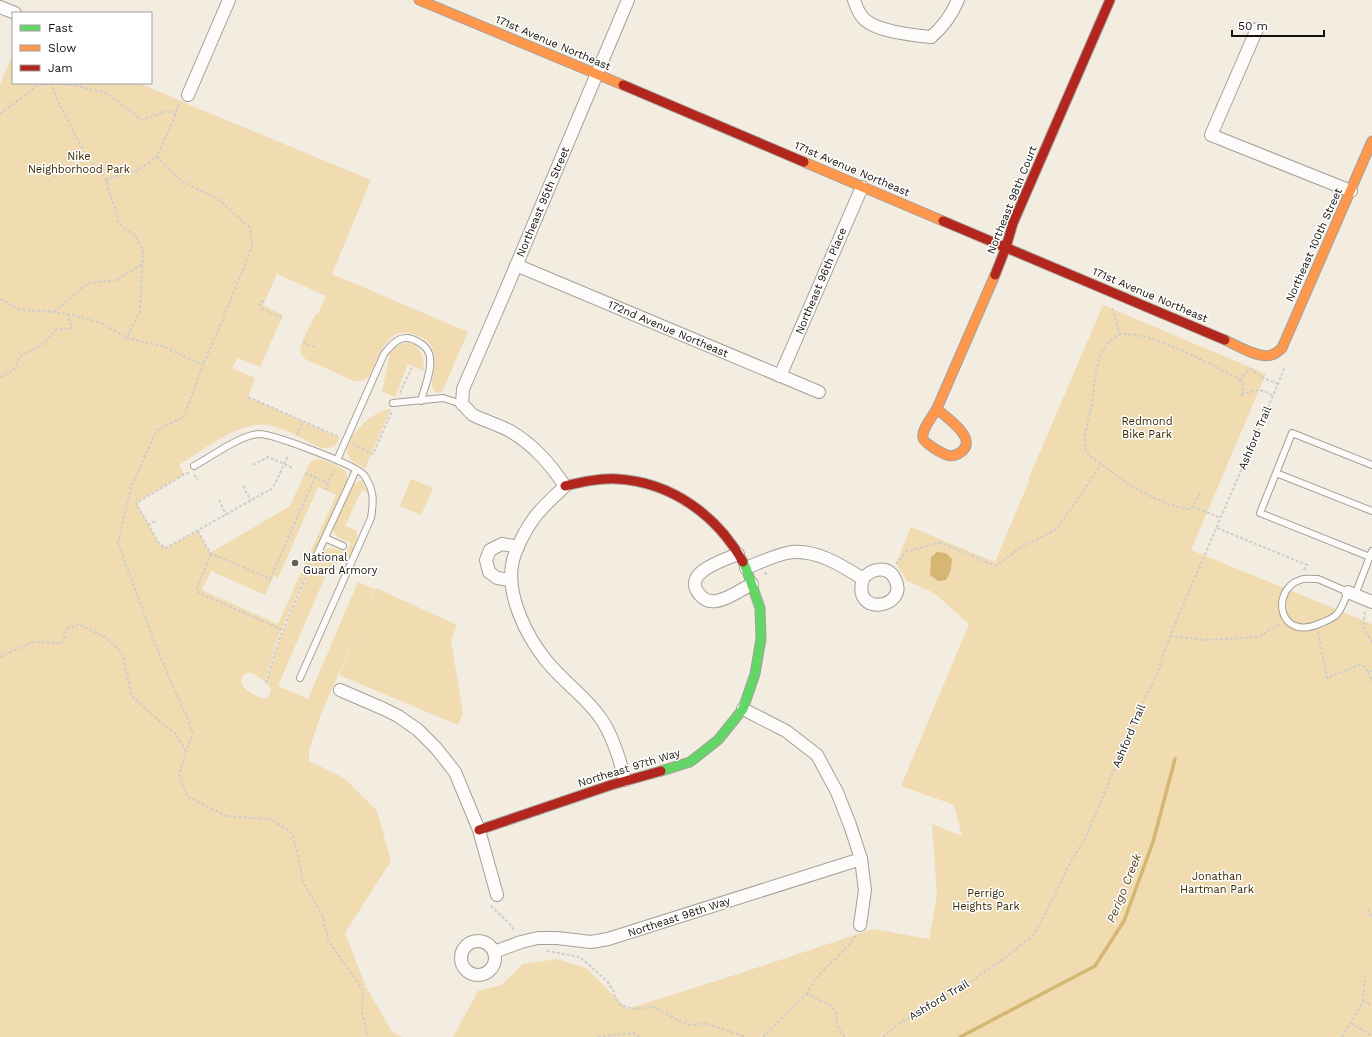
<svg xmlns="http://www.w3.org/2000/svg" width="1372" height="1037" font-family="'Work Sans',sans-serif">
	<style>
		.green { fill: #f1dcb2; fill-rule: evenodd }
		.water { fill: #d5b673 }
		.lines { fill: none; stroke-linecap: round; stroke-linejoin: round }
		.stream { stroke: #d5b673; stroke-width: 3.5 }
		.lane-casing { stroke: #a5a198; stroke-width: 8 }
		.street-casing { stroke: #a5a198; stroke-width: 14 }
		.fast-casing { stroke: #a5a198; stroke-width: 11 }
		.slow-casing { stroke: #a5a198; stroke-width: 11 }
		.jam-casing { stroke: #a5a198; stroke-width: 11 }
		.path { stroke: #cfcdcb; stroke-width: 2; stroke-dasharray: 3 2; stroke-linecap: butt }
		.lane { stroke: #fdfcfa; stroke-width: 6 }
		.street { stroke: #fdfcfa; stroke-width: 12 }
		.fast { stroke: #63d668; stroke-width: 9 }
		.slow { stroke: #ff974d; stroke-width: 9 }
		.jam { stroke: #b3261e; stroke-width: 9 }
		.poi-dot { fill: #625e56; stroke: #fff; stroke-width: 1.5 }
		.labels { text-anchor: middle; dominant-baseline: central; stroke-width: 3; stroke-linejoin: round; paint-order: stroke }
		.street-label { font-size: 11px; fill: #15120b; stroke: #fff }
		.park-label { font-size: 11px; fill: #382800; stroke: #fff }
		.poi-label { font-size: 11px; fill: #15120b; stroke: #fff; text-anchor: start }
		.water-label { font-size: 12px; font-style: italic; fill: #594721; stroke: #fff }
	</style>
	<rect width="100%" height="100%" fill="#f2ece1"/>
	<!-- green -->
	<g class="green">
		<path d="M13 54V83H139L190 105 371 180 332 274 468 332 442 392H435C424 382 450 348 418 336 412 333 404 331 397 334 385 339 379 354 374 366 372 369 371 374 368 377 364 381 359 382 354 381L305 359C304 357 302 356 301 354 298 345 312 322 316 314H318L326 296 277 274 263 305 283 315 260 367 238 358 232 368 255 378 248 397 340 438C337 444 334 448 326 448 317 448 306 440 298 436 288 431 278 427 267 425 239 421 202 451 179 465L184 474 140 500 138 506 160 545 165 548 168 547 198 531 210 553 290 506 309 464C317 455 326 461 336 465 338 466 342 468 344 470 349 474 347 480 346 485L276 642 265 682C261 679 256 674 251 673 244 671 239 681 243 686 247 691 260 699 265 699 272 694 273 688 266 683L278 643 315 558 318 559C327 544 332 547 346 553L351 543C342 539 334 538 333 528L352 487 355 483 362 480 367 492 362 490 345 526 356 530C360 540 354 548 350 557L345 555 325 577 278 686 308 699 358 582 375 589 364 616 376 588 457 625 451 640 463 713 458 725 339 675 356 634 321 714 309 750V761L344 778 377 811 391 861 345 933 366 987 392 1031 402 1037H0V84ZM318 487 336 495 278 624 202 590 211 571 265 595 274 576 278 578Z"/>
		<polygon points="1103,305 1266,374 1191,550 1372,624 1372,1037 453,1037 478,991 501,985 523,964 557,959 586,968 627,1009 741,973 873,929 929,939 937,895 932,824 962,836 954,805 901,786 969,624 934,593 907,581 896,563 911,527 995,562 1029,481 1028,480"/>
		<path d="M409 342C422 348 424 358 424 371L408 364 395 397 382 392 390 353 397 346Z"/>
		<path d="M391 409 365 468C359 465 350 462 348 455 342 440 369 416 382 411 385 410 388 409 391 409Z"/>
		<polygon points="411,479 433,488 421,515 400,506"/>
	</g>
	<!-- water -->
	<polygon class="water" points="937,552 946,553 952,559 951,570 946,580 938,581 930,575 931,557"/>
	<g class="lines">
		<!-- stream -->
		<polyline class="stream" points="960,1037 1095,966 1124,921 1153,842 1175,759"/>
		<defs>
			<g id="lane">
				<polyline points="393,403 443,398 462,404"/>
				<path d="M337 460 384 354C395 340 404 332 420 343 425 346 430 352 430 358 432 372 424 388 421 401"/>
				<path d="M194 466C211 457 240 435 259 434 273 434 356 465 364 475 374 490 374 500 371 518L300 678"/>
				<polyline points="1276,473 1372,511"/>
				<polyline points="325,538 343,546"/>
				<polyline points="316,557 356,470"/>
				<polyline points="1370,557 1260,513 1292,433 1372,465"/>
				<path d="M1318 579 1348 592C1345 599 1342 608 1337 614 1334 618 1326 621 1321 623 1278 643 1270 590 1300 580 1305 578 1313 579 1318 579Z"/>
				<polyline points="1355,595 1372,551"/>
			</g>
			<g id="street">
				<path d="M854 0C856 6 860 15 864 19 878 32 913 35 931 37"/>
				<polyline points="0,7 15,13"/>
				<polyline points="1257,29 1211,135 1351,191"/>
				<path d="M931 37C943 27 952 14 958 0"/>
				<polyline points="188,95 229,0"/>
				<polyline points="516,265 819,392"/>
				<polyline points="780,376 862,187"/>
				<path d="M738 554C724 560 680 573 700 595 704 600 710 602 716 601 727 600 742 589 752 584"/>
				<path d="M746 568C759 563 773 556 787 553 813 547 843 566 863 579 851 618 910 608 895 579 888 565 871 568 863 579"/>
				<polyline points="511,580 497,578 489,572 486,560 490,550 502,544 518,547"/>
				<polyline points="1348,592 1372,602"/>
				<polyline points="340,690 384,709 398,716 418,730 436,748 455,772 479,830 497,895"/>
				<polyline points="743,709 786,731 817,755 837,792 850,825 861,859 865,890 860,925"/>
				<path d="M625 780C620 760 612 733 599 716 584 695 561 680 545 659 526 635 507 596 512 565 514 551 526 529 534 518 543 506 555 496 565 486 550 464 534 445 510 431 499 425 485 421 473 415 469 412 466 407 462 404L463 389 505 292 628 0"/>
				<circle cx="478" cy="958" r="17"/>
				<polyline points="494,952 521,942 538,938 557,938 591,942 608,939 861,859"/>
			</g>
			<polyline id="fast" points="661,771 690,762 718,740 743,709 755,674 761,639 760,608 746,568 743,562"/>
			<g id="slow">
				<polyline points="419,0 623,85"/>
				<polyline points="804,162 943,221"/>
				<path d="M1225 340C1236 345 1259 359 1271 355 1276 354 1279 351 1282 348L1372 141"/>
				<path d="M937 409C946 417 979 439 961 452 957 455 951 457 947 455 941 453 924 443 923 438 921 429 935 414 938 406 957 362 976 318 995 275"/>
			</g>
			<g id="jam">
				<polyline points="623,85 804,162"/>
				<polyline points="943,221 1225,340"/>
				<polyline points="995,275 1006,247 1013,223 1110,0"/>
				<path d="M565 486C582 482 599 478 617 479 671 482 717 515 743 562"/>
				<polyline points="479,830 611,785 661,771"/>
			</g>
		</defs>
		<!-- lane casing -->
		<use href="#lane" class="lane-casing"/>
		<!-- street casing -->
		<use href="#street" class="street-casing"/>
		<!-- fast casing -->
		<use href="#fast" class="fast-casing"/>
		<!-- slow casing -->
		<use href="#slow" class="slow-casing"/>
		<!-- jam casing -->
		<use href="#jam" class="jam-casing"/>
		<!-- path -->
		<g class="path">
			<polyline points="51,83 56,97 86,156 107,181 107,186 117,213 118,222 125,229 135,236 143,250 140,311 127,338 162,346 203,365 184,417 157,430 131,487 118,543 153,638 169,677 187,717 193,734 186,751 179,775 187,796 226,816 270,819 292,833 298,855 303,882 323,917 328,940 363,990 362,1013 368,1037"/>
			<polyline points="0,114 38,85 52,84 74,85 106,93 142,120 167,111 176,114"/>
			<polyline points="157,157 181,181 218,199 250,228 252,246 225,314 203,365"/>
			<polyline points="107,181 110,178 138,170 157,157 176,114 179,102"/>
			<polyline points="0,299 21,310 54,312 74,315 101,323 127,338"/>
			<polyline points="264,302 262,301 260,305 262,309 282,318"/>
			<polyline points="1112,308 1120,334"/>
			<polyline points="54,312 88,283 117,280 143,263"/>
			<polyline points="303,342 316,348"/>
			<path d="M0 377 13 371 22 354C37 350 46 343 55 330L72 328 67 314"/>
			<polyline points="1241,381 1244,373 1251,369 1261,377 1278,384"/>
			<polyline points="400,393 412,367"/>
			<path d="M1241 395C1255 390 1260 387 1273 396"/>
			<polyline points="248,397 339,437"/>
			<polyline points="297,435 303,421"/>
			<polyline points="353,444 373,454 392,411"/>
			<polyline points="253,465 268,457 293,468"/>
			<polyline points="189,473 185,474 136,503 158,542 165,548 168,547 273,488 288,456"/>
			<polyline points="305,473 328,483"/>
			<polyline points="194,475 198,480"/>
			<polyline points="243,486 251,501"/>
			<polyline points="325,490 334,470"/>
			<path d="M1200 493 1193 507 1189 509C1159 505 1127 484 1104 466 1099 463 1092 459 1089 455 1079 442 1089 422 1091 408 1095 387 1094 344 1119 335 1141 327 1216 366 1237 378L1241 381 1244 386 1241 395"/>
			<polyline points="219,500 226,515"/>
			<polyline points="1193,507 1221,518"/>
			<polyline points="148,525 157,520"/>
			<polyline points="1217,528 1307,565 1304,570"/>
			<polyline points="198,531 210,553 270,579 315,478"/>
			<polyline points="211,554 197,587 199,593 283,630"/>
			<polyline points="896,564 906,552 939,542 996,566 1017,550 1057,529 1101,465"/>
			<polyline points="765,572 767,576"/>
			<polyline points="1365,612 1363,627 1372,642"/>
			<polyline points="1318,632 1327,678 1359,665 1365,667 1368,672 1372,671"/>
			<polyline points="1170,636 1206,640 1259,637 1279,624"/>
			<polyline points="0,657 32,642 62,643 67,629 78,624 105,637 122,653 132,696 152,715 176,734 186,751"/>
			<polyline points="1368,672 1372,682"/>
			<polyline points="266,683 278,642 311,564"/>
			<polyline points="491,906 512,926 514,932"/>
			<polyline points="1368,909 1372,918"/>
			<polyline points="547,951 580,957 608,982 614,992 616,999 621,1005 632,1009 654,1007 683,1023 694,1025 705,1023 746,1037"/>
			<path d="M806 994 830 1005 836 1011C836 1022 837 1029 845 1037"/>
			<polyline points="1363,1002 1365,975"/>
			<polyline points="1351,1023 1372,1036"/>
			<polyline points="598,1037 633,1033 639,1037"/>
			<polyline points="763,1037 806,994 818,976 851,943 856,935"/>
			<polyline points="883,1037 896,1026 922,1009 966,985 1002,960 1034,935 1050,904 1070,863 1085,839 1140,708 1158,672 1170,636 1278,384 1284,369 1283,366"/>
			<polyline points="1342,1037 1363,1002 1372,1004"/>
		</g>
		<!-- lane -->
		<use href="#lane" class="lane"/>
		<!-- street -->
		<use href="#street" class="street"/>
		<!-- fast -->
		<use href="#fast" class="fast"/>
		<!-- slow -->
		<use href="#slow" class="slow"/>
		<!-- jam -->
		<use href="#jam" class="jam"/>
	</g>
	<!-- markers -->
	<circle class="poi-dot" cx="295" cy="563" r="4"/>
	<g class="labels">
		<!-- street labels -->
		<g class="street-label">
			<text transform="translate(553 43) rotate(23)">171st Avenue Northeast</text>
			<text transform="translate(852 169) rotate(23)">171st Avenue Northeast</text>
			<text transform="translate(1012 200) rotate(-68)">Northeast 98th Court</text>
			<text transform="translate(543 202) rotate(-67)">Northeast 95th Street</text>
			<text transform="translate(1314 245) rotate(-66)">Northeast 100th Street</text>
			<text transform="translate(821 281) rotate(-67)">Northeast 96th Place</text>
			<text transform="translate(1150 295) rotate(23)">171st Avenue Northeast</text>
			<text transform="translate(668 329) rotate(23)">172nd Avenue Northeast</text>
			<text transform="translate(1255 438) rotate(-67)">Ashford Trail</text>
			<text transform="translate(1129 736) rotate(-67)">Ashford Trail</text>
			<text transform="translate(629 768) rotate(-17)">Northeast 97th Way</text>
			<text transform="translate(679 917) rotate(-18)">Northeast 98th Way</text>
			<text transform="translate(939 1000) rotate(-31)">Ashford Trail</text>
		</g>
		<!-- park labels -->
		<g class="park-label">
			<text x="79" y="156">Nike<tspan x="79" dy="13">Neighborhood Park</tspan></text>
			<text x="1147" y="421">Redmond<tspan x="1147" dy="13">Bike Park</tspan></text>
			<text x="1217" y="876">Jonathan<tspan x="1217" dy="13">Hartman Park</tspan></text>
			<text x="986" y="893">Perrigo<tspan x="986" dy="13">Heights Park</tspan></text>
		</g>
		<!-- poi labels -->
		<g class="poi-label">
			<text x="303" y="557">National<tspan x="303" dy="13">Guard Armory</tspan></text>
		</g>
		<!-- water labels -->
		<g class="water-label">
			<text transform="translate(1124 888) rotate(-68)">Perigo Creek</text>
		</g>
	</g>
	<!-- legend -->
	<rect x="12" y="12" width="140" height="72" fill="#ffffff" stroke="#a1a09d"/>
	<rect x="20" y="25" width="20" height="6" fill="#63d668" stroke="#a1a09d"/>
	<text x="48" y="32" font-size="12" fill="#15120b">Fast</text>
	<rect x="20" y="45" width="20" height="6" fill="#ff974d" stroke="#a1a09d"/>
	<text x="48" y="52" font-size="12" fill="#15120b">Slow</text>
	<rect x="20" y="65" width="20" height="6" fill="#b3261e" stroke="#a1a09d"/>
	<text x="48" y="72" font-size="12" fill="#15120b">Jam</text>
	<!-- scale -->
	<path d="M1232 30v6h92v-6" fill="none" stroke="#15120b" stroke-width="2"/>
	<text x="1238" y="30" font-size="12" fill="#15120b" stroke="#ffffff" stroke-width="3" paint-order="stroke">50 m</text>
</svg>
